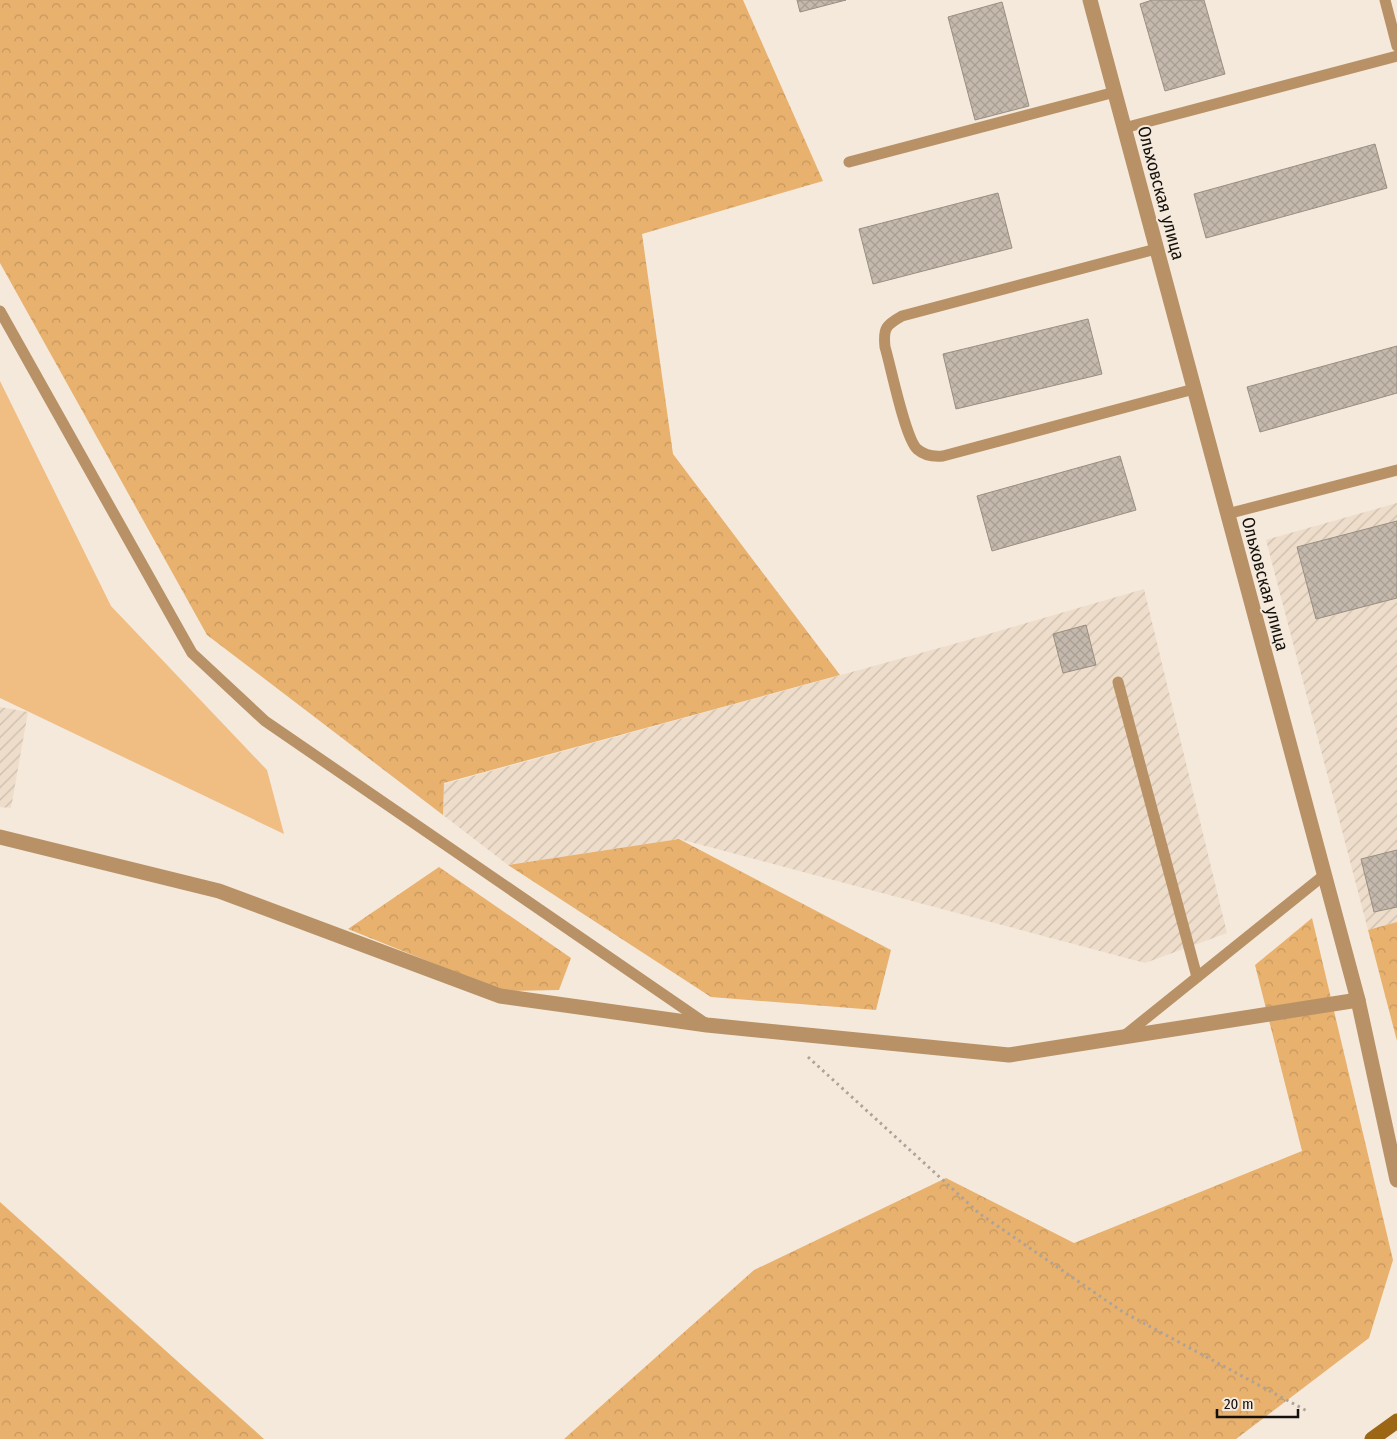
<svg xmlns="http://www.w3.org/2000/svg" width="1397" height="1439" font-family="'Fira Sans Condensed',sans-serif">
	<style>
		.industrial { fill: url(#industrial-furrows) }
		.grass { fill: #f0be83 }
		.forest { fill: url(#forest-crowns) }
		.building { fill: url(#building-cross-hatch); stroke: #998e82 }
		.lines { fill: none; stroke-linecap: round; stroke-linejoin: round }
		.path { stroke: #ada399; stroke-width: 3; stroke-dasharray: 2.5 4; stroke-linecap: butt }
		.lane { stroke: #b89266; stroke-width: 11 }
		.street { stroke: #b89266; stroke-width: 15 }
		.secondary { stroke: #9c6614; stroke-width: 15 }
		.labels { text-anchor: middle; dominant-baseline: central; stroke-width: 4; stroke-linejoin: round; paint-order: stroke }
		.street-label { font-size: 18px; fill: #14100c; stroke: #f5e9dc }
	</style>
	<defs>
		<pattern id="industrial-furrows" width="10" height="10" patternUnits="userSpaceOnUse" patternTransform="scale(1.25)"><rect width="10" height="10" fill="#eeddca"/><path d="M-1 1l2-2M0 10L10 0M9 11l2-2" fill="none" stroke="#cbbdac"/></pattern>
		<pattern id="forest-crowns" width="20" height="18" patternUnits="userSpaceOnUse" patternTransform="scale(1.25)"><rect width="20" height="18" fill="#e8b16e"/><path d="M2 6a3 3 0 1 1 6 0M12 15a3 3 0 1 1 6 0" fill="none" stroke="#c6975e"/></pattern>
		<pattern id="building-cross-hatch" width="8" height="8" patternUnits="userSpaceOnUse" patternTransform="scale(1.25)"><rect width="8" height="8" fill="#c4b9ac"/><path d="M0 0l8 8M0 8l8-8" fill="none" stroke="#a89e93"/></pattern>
	</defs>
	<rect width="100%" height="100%" fill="#f5e9dc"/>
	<!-- industrial -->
	<g class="industrial">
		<polygon points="1397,503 1397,922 1368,930 1266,540"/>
		<polygon points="1144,589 1227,933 1145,963 679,839 508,865 443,815 444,784 961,642"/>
		<polygon points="0,707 28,712 11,808 0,807"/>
	</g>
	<!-- grass -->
	<polygon class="grass" points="0,381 111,606 267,770 284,834 0,698"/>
	<!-- forest -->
	<g class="forest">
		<polygon points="0,0 743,0 823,181 642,234 673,454 840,675 444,783 443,815 207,635 0,263"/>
		<polygon points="679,839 891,950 876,1010 711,997 508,865"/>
		<polygon points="439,867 571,958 559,990 502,991 348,929"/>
		<polygon points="1312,918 1393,1260 1369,1338 1236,1439 564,1439 754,1270 946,1178 1074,1243 1302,1151 1255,965"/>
		<polygon points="1397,922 1397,1041 1368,930"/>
		<polygon points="0,1202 264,1439 0,1439"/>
	</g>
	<!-- building -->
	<g class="building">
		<polygon points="797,0 846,0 800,12"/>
		<polygon points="1152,0 1204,0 1225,74 1165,91 1140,4"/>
		<polygon points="1002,2 1029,106 975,120 948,17"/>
		<polygon points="1375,144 1387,188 1206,238 1194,194"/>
		<polygon points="998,193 1012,248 873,284 859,229"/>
		<polygon points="1088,319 1102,374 956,409 943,354"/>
		<polygon points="1397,346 1397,393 1260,432 1247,387"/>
		<polygon points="1120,456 1136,510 992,551 977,496"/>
		<polygon points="1397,521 1397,598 1316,619 1297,547"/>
		<polygon points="1086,625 1096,665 1063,673 1053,634"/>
		<polygon points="1397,850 1397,907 1374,912 1361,859"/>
	</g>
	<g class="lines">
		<!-- path -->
		<polyline class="path" points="808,1057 980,1214 1123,1312 1307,1411"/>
		<!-- lane -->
		<g class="lane">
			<polyline points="1385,0 1397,46"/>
			<polyline points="1124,128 1397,56"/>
			<polyline points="849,162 1115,92"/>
			<path d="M1156 249 902 316C886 325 883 328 885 347 891 367 905 438 917 449 925 456 933 457 943 456L1194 389"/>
			<polyline points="0,311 192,653 265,721 705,1023"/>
			<polyline points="1227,514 1397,470"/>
			<polyline points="1118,682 1197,977"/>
			<polyline points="1124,1036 1323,876"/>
		</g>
		<!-- street -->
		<g class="street">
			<polyline points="1090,0 1358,1000 1397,1180"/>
			<polyline points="0,837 219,891 500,996 707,1025 1009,1055 1358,1000"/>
		</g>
		<!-- secondary -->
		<polyline class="secondary" points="1372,1439 1397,1421"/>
	</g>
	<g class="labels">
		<!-- street labels -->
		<g class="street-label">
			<text transform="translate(1161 193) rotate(75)">Ольховская улица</text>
			<text transform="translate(1265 584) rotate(75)">Ольховская улица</text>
		</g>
	</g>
	<!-- scale -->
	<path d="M1217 1409v8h81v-8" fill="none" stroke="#14100c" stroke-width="2.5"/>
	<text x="1224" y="1409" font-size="15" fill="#14100c" stroke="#f5e9dc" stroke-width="4" paint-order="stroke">20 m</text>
</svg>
